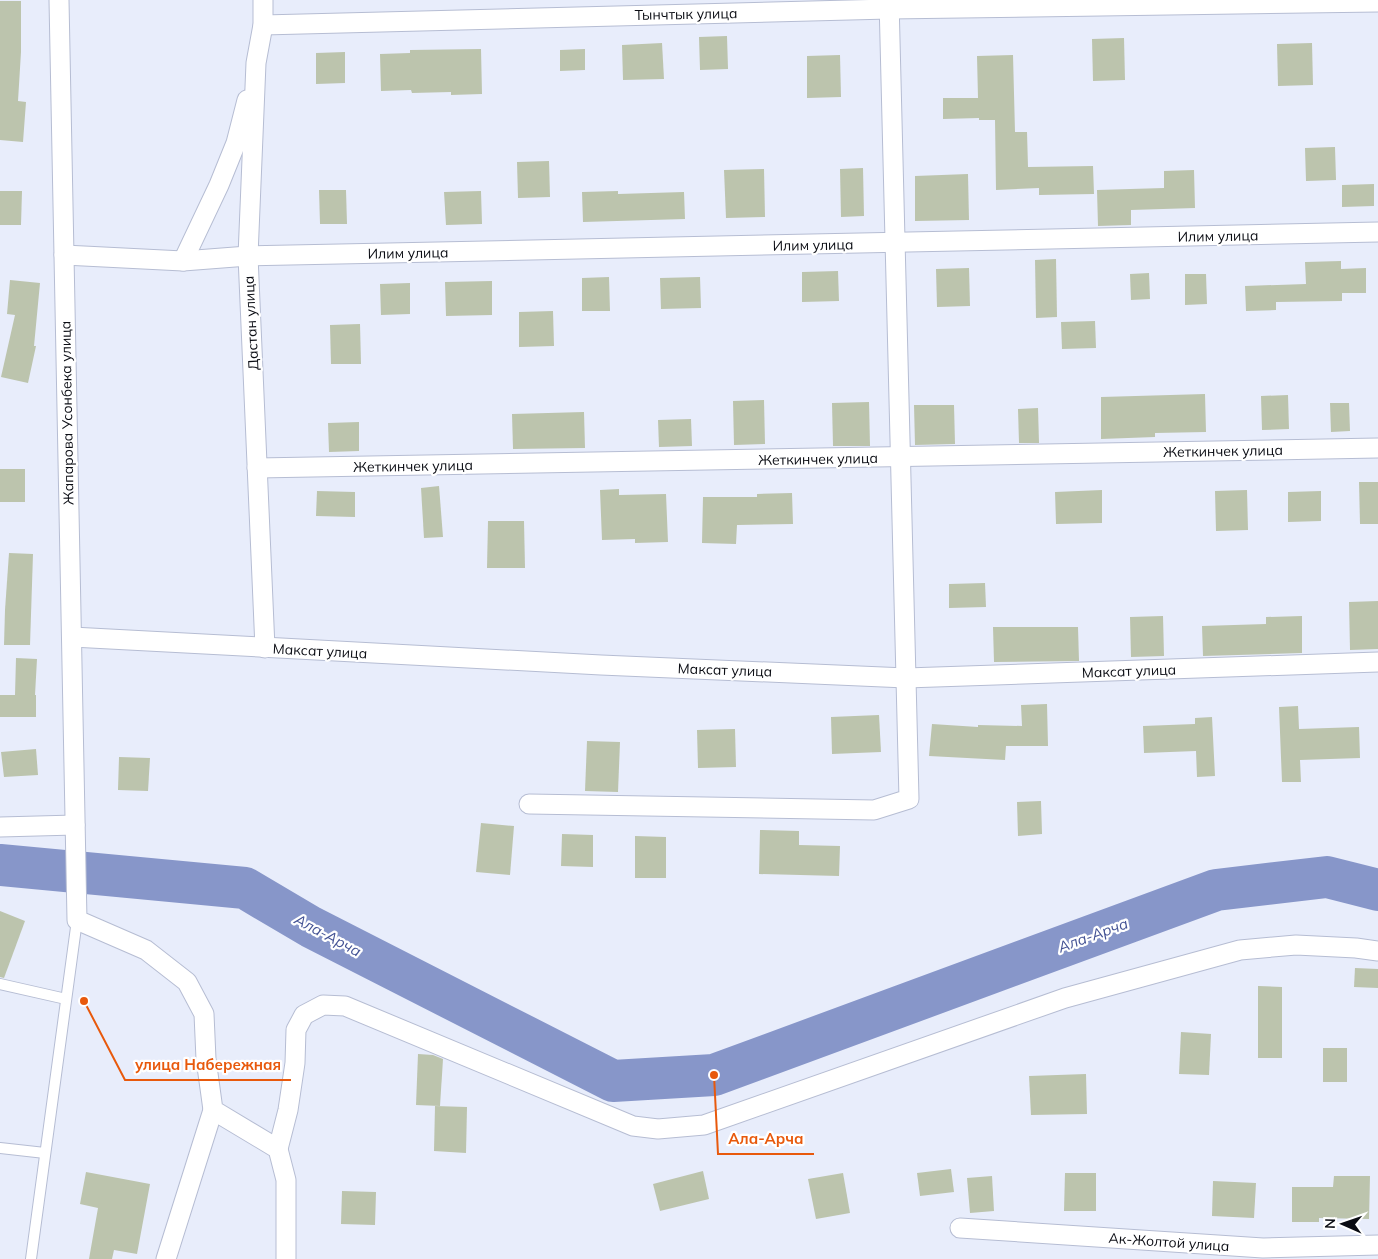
<svg xmlns="http://www.w3.org/2000/svg" width="1378" height="1259" font-family="Mulish,sans-serif">
	<style>
		.lines { fill: none; stroke-linecap: round; stroke-linejoin: round }
		.river { stroke: #8796c9; stroke-width: 42 }
		.building { fill: #bcc4ad }
		.service-casing { stroke: #b6bdd3; stroke-width: 12 }
		.minor-casing { stroke: #b6bdd3; stroke-width: 21 }
		.service { stroke: #fff; stroke-width: 10 }
		.minor { stroke: #fff; stroke-width: 19 }
		.labels { text-anchor: middle; dominant-baseline: central; stroke-width: 4.5; stroke-linejoin: round; paint-order: stroke }
		.street-label { font-size: 14px; fill: #0a0c13; stroke: #fff }
		.water-label { font-size: 15px; font-style: italic; fill: #435294; stroke: #fff }
		.leader { fill: none; stroke: #e8590c; stroke-width: 2 }
		.callout-dot { fill: #e8590c; stroke: #fff; stroke-width: 2 }
		.callout-label { font-size: 15px; text-anchor: middle; font-weight: bold; fill: #e8590c; stroke: #fff; stroke-width: 4.5; stroke-linejoin: round; paint-order: stroke }
	</style>
	<rect width="100%" height="100%" fill="#e8edfb"/>
	<g class="lines">
		<!-- river -->
		<polyline class="river" points="0,865 245,888 311,927 613,1081 714,1075 1216,890 1327,877 1378,890"/>
	</g>
	<!-- building -->
	<g class="building">
		<polygon points="0,1 21,1 21,52 18,101 26,102 23,142 0,140"/>
		<polygon points="727,36 728,69 700,70 699,37"/>
		<polygon points="1124,38 1125,80 1093,81 1092,39"/>
		<polygon points="662,43 664,79 623,80 622,45"/>
		<polygon points="1312,43 1313,85 1278,86 1277,44"/>
		<polygon points="481,49 482,94 451,95 451,92 412,93 411,90 381,91 380,54 410,53 410,50"/>
		<polygon points="585,49 585,70 560,71 560,50"/>
		<polygon points="345,52 345,83 316,84 316,53"/>
		<polygon points="840,55 841,97 807,98 807,56"/>
		<polygon points="1013,55 1015,132 1027,132 1028,167 1093,166 1094,194 1039,195 1039,188 996,190 995,120 979,120 979,118 943,119 943,98 978,98 977,56"/>
		<polygon points="1335,147 1336,180 1306,181 1305,148"/>
		<polygon points="549,161 550,197 518,198 517,162"/>
		<polygon points="863,168 864,216 841,217 840,169"/>
		<polygon points="764,169 765,217 726,218 724,170"/>
		<polygon points="1194,170 1195,208 1131,210 1131,225 1098,226 1097,190 1164,188 1164,171"/>
		<polygon points="968,174 969,220 915,221 915,176"/>
		<polygon points="1374,184 1374,206 1342,207 1342,185"/>
		<polygon points="319,190 346,190 347,224 320,224"/>
		<polygon points="0,191 22,191 21,225 0,225"/>
		<polygon points="481,191 482,224 446,225 444,192"/>
		<polygon points="618,191 618,194 684,192 685,219 583,222 582,192"/>
		<polygon points="1056,259 1057,317 1036,318 1035,260"/>
		<polygon points="1341,261 1341,269 1366,268 1366,293 1342,293 1342,301 1276,302 1276,310 1246,311 1245,286 1306,284 1305,262"/>
		<polygon points="969,268 970,306 937,307 936,269"/>
		<polygon points="838,271 839,301 802,302 802,272"/>
		<polygon points="1149,273 1150,299 1131,300 1130,274"/>
		<polygon points="1185,274 1206,274 1207,304 1185,305"/>
		<polygon points="609,277 610,311 582,311 582,278"/>
		<polygon points="700,277 701,308 661,309 660,278"/>
		<polygon points="10,280 40,283 34,346 36,346 28,383 1,377 15,315 7,314"/>
		<polygon points="492,281 492,315 446,316 445,282"/>
		<polygon points="410,283 410,314 381,315 380,284"/>
		<polygon points="553,311 554,346 519,347 519,312"/>
		<polygon points="1095,321 1096,348 1062,349 1061,322"/>
		<polygon points="360,324 361,364 331,364 330,325"/>
		<polygon points="1205,394 1206,432 1155,433 1155,437 1101,439 1101,397"/>
		<polygon points="1288,395 1289,429 1262,430 1261,396"/>
		<polygon points="764,400 765,444 734,445 733,401"/>
		<polygon points="869,402 870,446 833,446 832,403"/>
		<polygon points="1330,403 1349,403 1350,431 1331,432"/>
		<polygon points="914,405 954,405 955,444 915,445"/>
		<polygon points="1038,408 1039,443 1019,443 1018,409"/>
		<polygon points="584,412 585,448 513,449 512,414"/>
		<polygon points="691,419 692,446 659,447 658,420"/>
		<polygon points="359,422 359,451 329,452 328,423"/>
		<rect x="0" y="469" width="25" height="33"/>
		<polygon points="1359,482 1378,482 1378,524 1360,524"/>
		<polygon points="439,486 443,537 424,538 421,488"/>
		<polygon points="619,489 619,495 666,494 668,542 635,543 635,539 602,540 600,490"/>
		<polygon points="1102,490 1102,523 1056,524 1055,492"/>
		<polygon points="1247,490 1248,530 1216,531 1215,491"/>
		<polygon points="317,491 355,492 355,517 316,516"/>
		<polygon points="1321,491 1321,521 1288,522 1288,492"/>
		<polygon points="792,493 793,524 737,525 736,544 702,543 703,497 757,497 757,494"/>
		<polygon points="488,521 524,521 525,568 487,568"/>
		<polygon points="9,553 33,554 30,645 4,645 5,610"/>
		<polygon points="985,583 986,607 949,608 949,584"/>
		<polygon points="1378,601 1378,649 1350,650 1349,602"/>
		<polygon points="1163,616 1164,656 1131,657 1130,617"/>
		<polygon points="1302,616 1302,653 1203,656 1202,626 1266,624 1266,617"/>
		<polygon points="993,627 1078,627 1079,661 994,662"/>
		<polygon points="16,658 37,659 35,695 36,695 36,717 0,717 0,695 15,695"/>
		<polygon points="1047,704 1048,746 1006,746 1005,760 929,756 932,724 978,727 978,725 1022,726 1021,705"/>
		<polygon points="1298,706 1299,729 1359,727 1360,758 1300,760 1301,782 1282,782 1279,707"/>
		<polygon points="879,715 881,752 832,754 831,717"/>
		<polygon points="1212,717 1215,776 1197,777 1196,751 1144,753 1143,726 1195,724 1195,718"/>
		<polygon points="735,729 736,767 698,768 697,730"/>
		<polygon points="587,741 620,742 618,792 585,791"/>
		<polygon points="36,749 38,775 4,777 1,752"/>
		<polygon points="119,757 150,758 148,791 118,790"/>
		<polygon points="1041,801 1042,834 1018,836 1017,802"/>
		<polygon points="481,823 514,826 510,875 476,872"/>
		<polygon points="760,830 799,831 799,845 840,846 839,876 759,874"/>
		<polygon points="562,834 593,835 593,867 561,866"/>
		<polygon points="635,836 666,837 666,878 635,878"/>
		<polygon points="0,911 25,921 4,978 0,977"/>
		<polygon points="1355,968 1378,969 1378,988 1354,987"/>
		<polygon points="1258,986 1282,987 1282,1058 1258,1058"/>
		<polygon points="1181,1032 1211,1034 1209,1075 1179,1074"/>
		<rect x="1323" y="1048" width="24" height="34"/>
		<polygon points="418,1054 433,1055 443,1059 440,1106 416,1105"/>
		<polygon points="1086,1074 1087,1114 1031,1115 1029,1076"/>
		<polygon points="435,1106 467,1107 466,1153 434,1151"/>
		<polygon points="951,1169 954,1192 920,1196 917,1173"/>
		<polygon points="703,1171 709,1199 660,1211 653,1184"/>
		<polygon points="86,1172 150,1184 137,1254 114,1250 112,1259 89,1259 98,1208 80,1204"/>
		<polygon points="843,1173 850,1213 816,1219 808,1179"/>
		<polygon points="1065,1173 1096,1173 1096,1211 1064,1211"/>
		<polygon points="992,1176 994,1211 970,1213 967,1178"/>
		<polygon points="1334,1176 1370,1176 1369,1219 1319,1218 1319,1222 1292,1222 1292,1187 1333,1187"/>
		<polygon points="1213,1181 1256,1183 1254,1218 1212,1216"/>
		<polygon points="342,1191 376,1192 375,1225 341,1224"/>
	</g>
	<g class="lines">
		<defs>
			<g id="service">
				<polyline points="0,984 66,999"/>
				<polyline points="0,1148 45,1153"/>
				<polyline points="31,1259 77,920"/>
			</g>
			<g id="minor">
				<polyline points="59,0 77,920 146,950 187,982 204,1014 206,1059 213,1110 278,1149 286,1180 286,1259"/>
				<polyline points="263,0 263,25 256,63 248,256 265,648"/>
				<polyline points="263,25 889,9 1378,2"/>
				<polyline points="64,255 183,261 248,256 1378,232"/>
				<polyline points="183,261 219,185 236,143 247,100"/>
				<polyline points="257,468 1378,448"/>
				<polyline points="72,637 601,665 906,678 1378,662"/>
				<polyline points="529,804 874,810 909,799 889,0"/>
				<polyline points="0,827 75,825"/>
				<polyline points="278,1149 288,1110 295,1063 296,1030 304,1015 323,1005 345,1006 633,1126 658,1129 704,1125 1065,998 1240,950 1296,945 1356,948 1378,951"/>
				<polyline points="960,1228 1263,1248 1378,1245"/>
				<polyline points="166,1259 213,1110"/>
			</g>
		</defs>
		<!-- service casing -->
		<use href="#service" class="service-casing"/>
		<!-- minor casing -->
		<use href="#minor" class="minor-casing"/>
		<!-- service -->
		<use href="#service" class="service"/>
		<!-- minor -->
		<use href="#minor" class="minor"/>
	</g>
	<g class="labels">
		<!-- street labels -->
		<g class="street-label">
			<text transform="translate(686 14) rotate(-1)">Тынчтык улица</text>
			<text transform="translate(1218 236) rotate(-1)">Илим улица</text>
			<text transform="translate(813 245) rotate(-1)">Илим улица</text>
			<text transform="translate(408 253) rotate(-1)">Илим улица</text>
			<text transform="translate(251 323) rotate(-93)">Дастан улица</text>
			<text transform="translate(67 413) rotate(-91)">Жапарова Усонбека улица</text>
			<text transform="translate(1223 451) rotate(-1)">Жеткинчек улица</text>
			<text transform="translate(818 459) rotate(-1)">Жеткинчек улица</text>
			<text transform="translate(413 466) rotate(-1)">Жеткинчек улица</text>
			<text transform="translate(320 651) rotate(3)">Максат улица</text>
			<text transform="translate(725 670) rotate(2)">Максат улица</text>
			<text transform="translate(1129 671) rotate(-2)">Максат улица</text>
			<text transform="translate(1169 1242) rotate(4)">Ак-Жолтой улица</text>
		</g>
		<!-- water labels -->
		<g class="water-label">
			<text transform="translate(328 935) rotate(28)">Ала-Арча</text>
			<text transform="translate(1093 935) rotate(-20)">Ала-Арча</text>
		</g>
	</g>
	<!-- callouts -->
	<path class="leader" d="M84 1001L125 1080H291M714 1075L718 1154H814"/>
	<g class="callout-dot">
		<circle cx="84" cy="1001" r="5"/>
		<circle cx="714" cy="1075" r="5"/>
	</g>
	<g class="callout-label">
		<text x="208" y="1070">улица Набережная</text>
		<text x="766" y="1144">Ала-Арча</text>
	</g>
	<!-- north arrow -->
	<g transform="translate(1343 1224) rotate(272)" stroke="#ffffff" stroke-width="4" paint-order="stroke">
	<path d="M0-4L9 19L0 12L-9 19Z" fill="#0a0c13"/>
	<text y="-8" font-size="14" font-weight="bold" text-anchor="middle" fill="#0a0c13">N</text>
	</g>
</svg>
